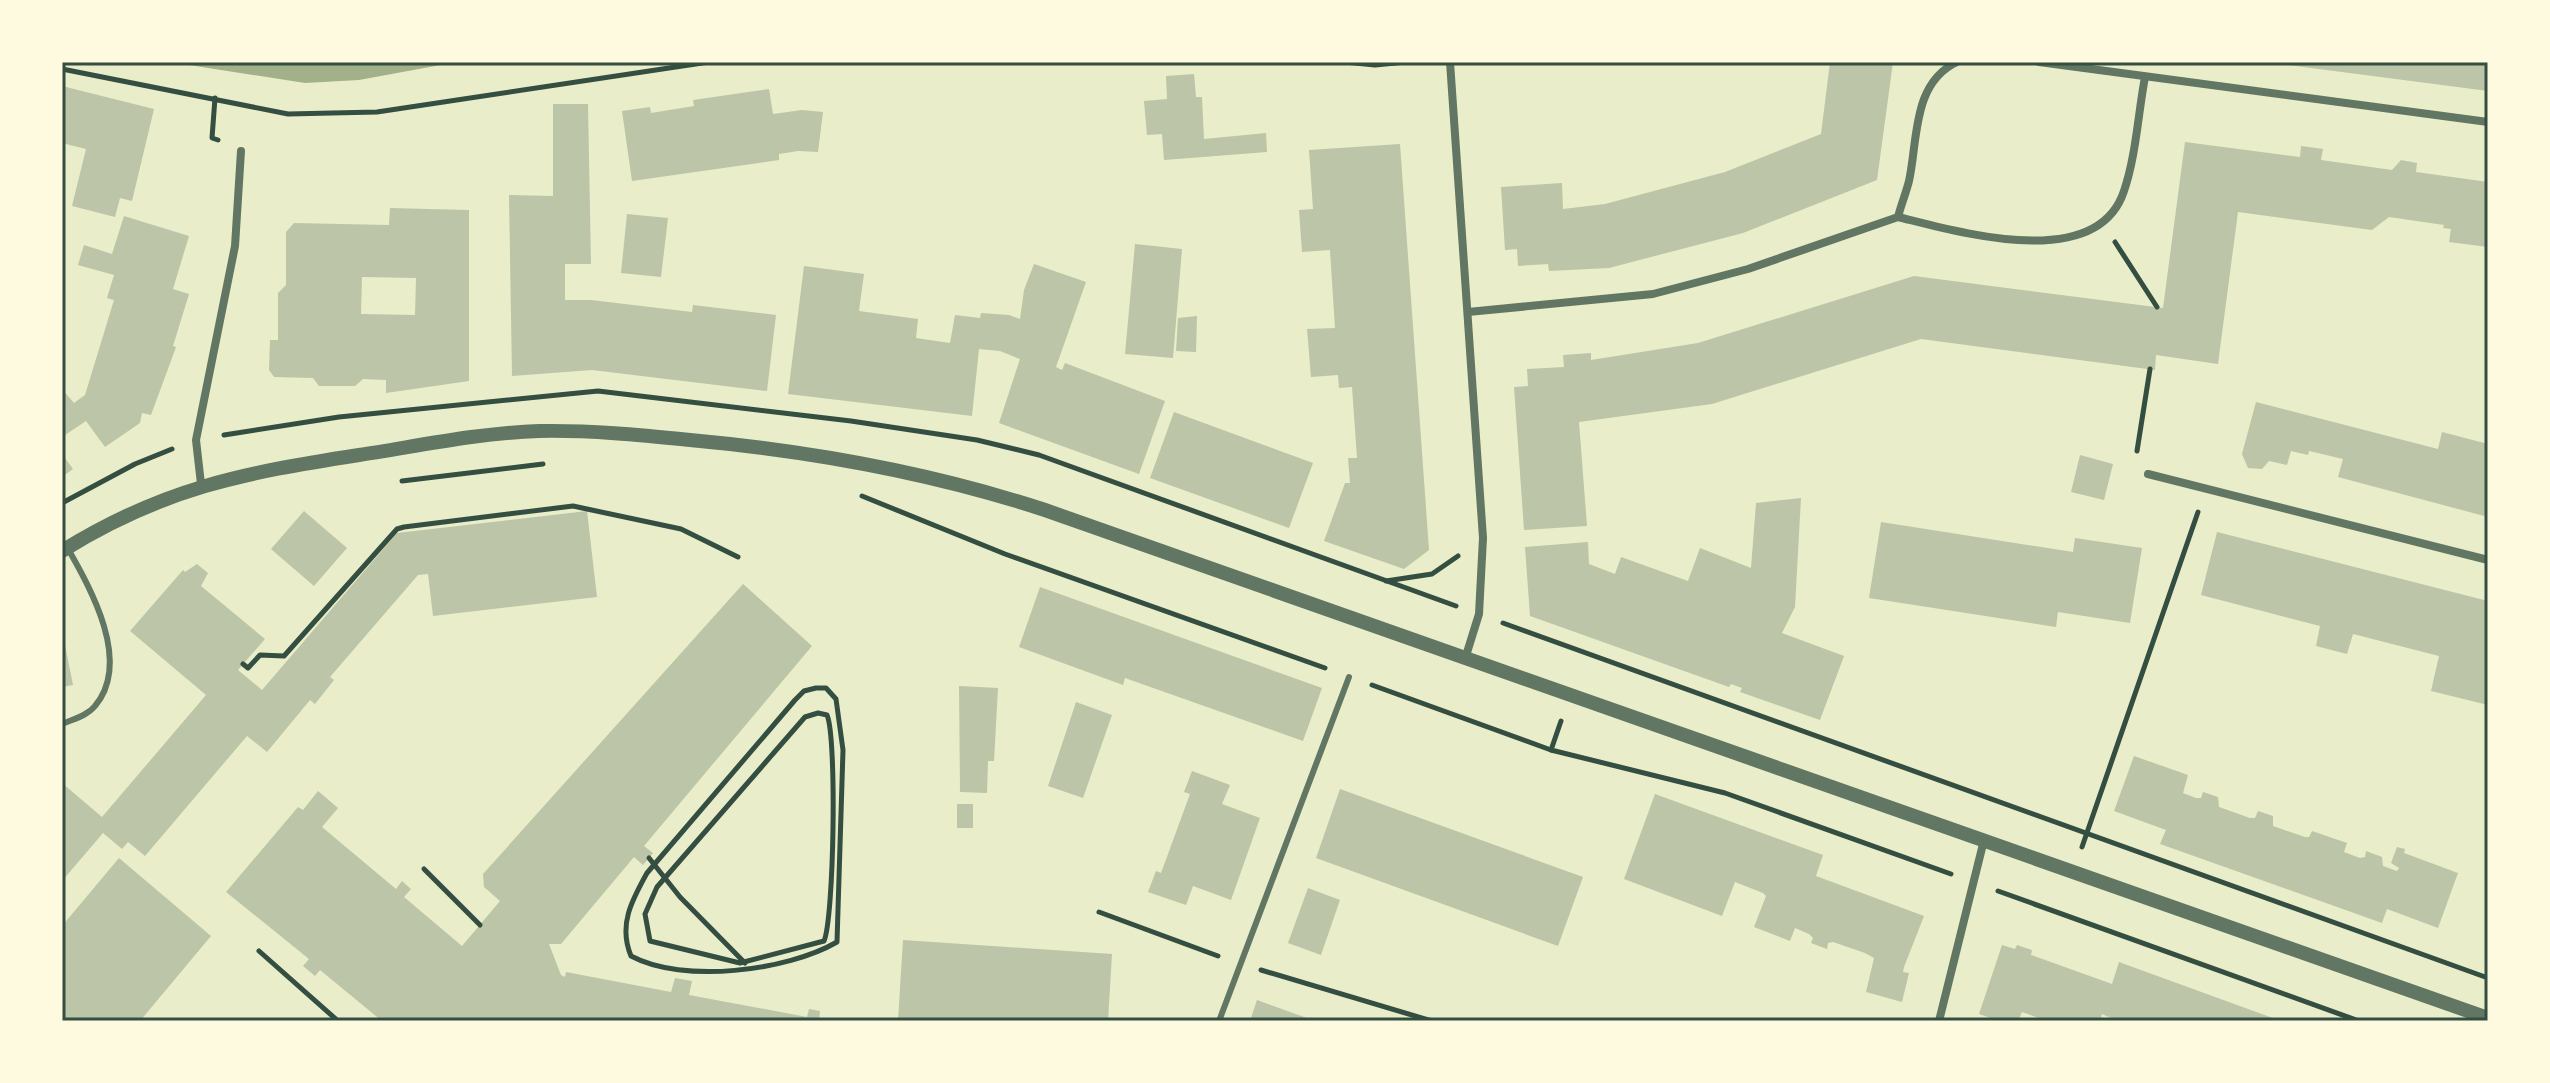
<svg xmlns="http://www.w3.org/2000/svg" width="2550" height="1083" font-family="'DejaVu Sans',sans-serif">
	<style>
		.water { fill: #a3b18a }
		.building { fill: #bcc5a7; fill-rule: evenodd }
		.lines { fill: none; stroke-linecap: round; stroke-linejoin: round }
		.path { stroke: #344e41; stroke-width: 5 }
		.service { stroke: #617663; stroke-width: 6 }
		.minor { stroke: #617663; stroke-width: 8 }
		.tertiary { stroke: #617663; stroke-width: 14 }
		.neatline { fill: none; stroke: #344e41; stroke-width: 3 }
	</style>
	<rect width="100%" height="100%" fill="#e9edc9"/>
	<!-- water -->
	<polygon class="water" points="170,62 457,62 359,80 305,83"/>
	<!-- building -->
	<g class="building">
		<polygon points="1830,62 1893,62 1877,180 1743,233 1609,268 1549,271 1548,264 1518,266 1517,249 1505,250 1501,187 1562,183 1563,209 1605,204 1725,172 1821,134"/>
		<polygon points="2282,62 2488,62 2488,91 2281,64"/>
		<polygon points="1194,74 1196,97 1202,97 1204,139 1266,133 1267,152 1164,160 1162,134 1147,135 1144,101 1167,99 1166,76"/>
		<polygon points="62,86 154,109 132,201 120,198 115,217 72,206 86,149 62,143"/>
		<polygon points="769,89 773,114 802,110 823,112 818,152 798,151 779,154 779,160 632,181 622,111 650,107 651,113 694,106 693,100"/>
		<polygon points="553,104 588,104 591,264 565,264 565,300 591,300 692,312 693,305 776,315 767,391 592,370 512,376 509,195 553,196"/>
		<polygon points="2185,142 2300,157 2301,146 2323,149 2321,160 2392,170 2401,160 2417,163 2416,172 2488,182 2488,247 2449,242 2451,229 2443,228 2444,225 2389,217 2372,230 2238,212 2218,364 2156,355 2155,370 1921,339 1712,404 1579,422 1587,526 1524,530 1514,387 1528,386 1527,369 1564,367 1563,355 1591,353 1591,360 1698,343 1914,276 2163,308"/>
		<polygon points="1400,144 1429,550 1404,569 1324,541 1345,483 1350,483 1348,458 1357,458 1352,387 1339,388 1338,375 1311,377 1307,329 1335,328 1330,250 1302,252 1299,210 1313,209 1309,150"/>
		<path d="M390 208 469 210V381L386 393V380L363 379 355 386H319L313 378 274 377 269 370 270 340H278V293L286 285V232L294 223 389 225ZM362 277 416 278 415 315 361 314Z"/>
		<polygon points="627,214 668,218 661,277 621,273"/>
		<polygon points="124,216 189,236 173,289 189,294 173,346 176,347 151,415 142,413 140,423 105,447 86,421 62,437 62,389 74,403 85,395 114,300 107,298 114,275 78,265 84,245 112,254"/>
		<polygon points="1135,244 1182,249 1173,358 1125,354"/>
		<polygon points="1034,264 1086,282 1056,367 1062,370 1065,363 1165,401 1139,474 999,423 1020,359 1000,351 979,349 972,416 788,394 804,266 864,274 859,311 918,319 916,338 950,343 955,315 980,318 981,313 1009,315 1020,319 1024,290"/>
		<polygon points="1197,316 1196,352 1176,351 1178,318"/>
		<polygon points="2256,402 2438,449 2442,432 2488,444 2488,517 2338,477 2343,459 2309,451 2308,455 2291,451 2287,465 2269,461 2262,469 2248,468 2242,454"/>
		<polygon points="1174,412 1313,463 1289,528 1150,478"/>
		<polygon points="62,454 73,469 62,477"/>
		<polygon points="2080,455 2113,464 2104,500 2071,492"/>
		<polygon points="1801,498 1795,607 1782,633 1844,656 1820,720 1740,692 1742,688 1731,684 1729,687 1530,616 1525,547 1588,542 1589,564 1615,574 1621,557 1688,581 1700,548 1751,568 1756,503"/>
		<polygon points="304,511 347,548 314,586 271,549"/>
		<polygon points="587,511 597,597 433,616 428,574 418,575 330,677 334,680 315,704 310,700 267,752 247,736 145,856 128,842 122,849 103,833 62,881 62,783 102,817 206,695 130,631 183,570 185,572 197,564 208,573 201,586 265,639 238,670 262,690 397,533"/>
		<polygon points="1881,522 2073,552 2075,538 2142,548 2130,623 2058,612 2056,627 1869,598"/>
		<polygon points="2217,532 2488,601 2488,705 2431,691 2439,656 2353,634 2347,654 2316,646 2320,626 2201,595"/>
		<polygon points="743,584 812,646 644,846 653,853 649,858 643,865 634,857 561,944 549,944 561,975 565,977 566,972 671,992 675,978 692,981 689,995 807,1017 809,1009 820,1011 819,1021 382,1021 320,970 315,976 303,966 309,959 226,892 298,807 303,810 318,791 338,808 322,827 396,889 402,881 411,889 404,897 462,946 500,901 484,887 483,874"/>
		<polygon points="1040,587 1322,688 1303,741 1125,678 1123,685 1019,647"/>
		<polygon points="65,645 73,685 62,687 62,646"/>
		<polygon points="959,686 998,688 994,761 988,761 987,793 960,792"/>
		<polygon points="1076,702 1112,715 1083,798 1048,786"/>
		<polygon points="2134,756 2188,775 2183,793 2196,798 2201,798 2203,792 2218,797 2219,807 2250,818 2255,818 2258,811 2273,816 2273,826 2305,837 2309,837 2312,831 2347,843 2344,852 2360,858 2365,857 2366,851 2382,857 2383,866 2397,871 2399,868 2391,863 2397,847 2405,849 2404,853 2458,873 2438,928 2387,909 2382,923 2160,844 2166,830 2114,811"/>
		<polygon points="1192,771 1230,785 1222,804 1260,818 1231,900 1193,886 1186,905 1148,892 1156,871 1161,873 1190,794 1184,792"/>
		<polygon points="1340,789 1583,877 1558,946 1316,858"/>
		<polygon points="1655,794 1823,855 1816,876 1924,916 1904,967 1903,972 1909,973 1902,1002 1866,992 1874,958 1865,953 1833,942 1828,943 1827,949 1811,943 1813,938 1809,934 1795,928 1790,941 1754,927 1766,896 1763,893 1735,882 1722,916 1624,879"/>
		<rect x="957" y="804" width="16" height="24"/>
		<polygon points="119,858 211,936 140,1021 62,1021 62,926"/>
		<polygon points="1308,888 1340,900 1321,955 1288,943"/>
		<polygon points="903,940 1112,954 1108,1021 898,1021"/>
		<polygon points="2002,945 2015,949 2017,945 2032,950 2031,955 2112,984 2119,962 2281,1021 2118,1021 2102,1014 2100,1021 2047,1021 2022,1012 2018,1021 1999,1021 1979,1014"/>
		<polygon points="1257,1000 1315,1021 1250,1021"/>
	</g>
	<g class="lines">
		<!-- path -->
		<g class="path">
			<polyline points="1345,62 1375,65 1406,62"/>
			<polyline points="62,69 288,114 377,112 709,62"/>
			<polyline points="215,98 212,138 218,140"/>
			<polyline points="2115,242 2157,307"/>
			<polyline points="224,435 339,417 598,391 851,421 977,440 1039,455 1456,606"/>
			<polyline points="2137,451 2150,369"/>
			<polyline points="402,481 543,464"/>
			<polyline points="862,496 1005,554 1325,668"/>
			<polyline points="62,503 135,464 172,449"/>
			<polyline points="1386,581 1432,574 1458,556"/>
			<polyline points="1503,623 2488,978"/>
			<polyline points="243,664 248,668 260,655 284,656 397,529 404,527 573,506 681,529 738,557"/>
			<polyline points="1372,685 1551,750 1725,793 1951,874"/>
			<path d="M816 688H826L836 699 843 750 837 942C787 971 683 984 631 956 618 925 632 900 647 873L795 700 804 691Z"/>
			<path d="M818 713 827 715C837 737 834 918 824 941L740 963 650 941 645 914 657 887 805 717Z"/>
			<polyline points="1551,750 1561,721"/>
			<polyline points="2082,847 2198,512"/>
			<polyline points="649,858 680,897 745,963"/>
			<polyline points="424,869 480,925"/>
			<polyline points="1998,891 2359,1021"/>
			<polyline points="1099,912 1218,956"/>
			<polyline points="259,951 338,1021"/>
			<polyline points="1261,970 1432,1021"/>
		</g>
		<!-- service -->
		<g class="service">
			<path d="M62 724C73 719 87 716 95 706 132 662 91 589 67 547"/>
			<polyline points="1219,1021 1349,677"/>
		</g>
		<!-- minor -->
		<g class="minor">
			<polyline points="1450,62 1483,538 1479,614 1465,659"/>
			<polyline points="2039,62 2488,122"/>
			<path d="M1898 217C1959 232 2097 273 2124 191 2136 156 2138 114 2145 77"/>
			<path d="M1468 312 1653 294 1748 269 1898 217C1901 205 1906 193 1909 181 1918 140 1912 83 1957 62"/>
			<polyline points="2148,474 2488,560"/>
			<polyline points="201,484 196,440 235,246 241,151"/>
			<polyline points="1939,1021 1984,840"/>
		</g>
		<!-- tertiary -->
		<path class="tertiary" d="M62 551C163 488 243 473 359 455 418 446 478 433 539 431 589 430 640 435 690 440 811 451 929 472 1045 510L2488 1018"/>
	</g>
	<!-- border -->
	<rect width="2550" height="1083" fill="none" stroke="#fefae0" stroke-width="128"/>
	<rect x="64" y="64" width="2422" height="955" class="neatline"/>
</svg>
